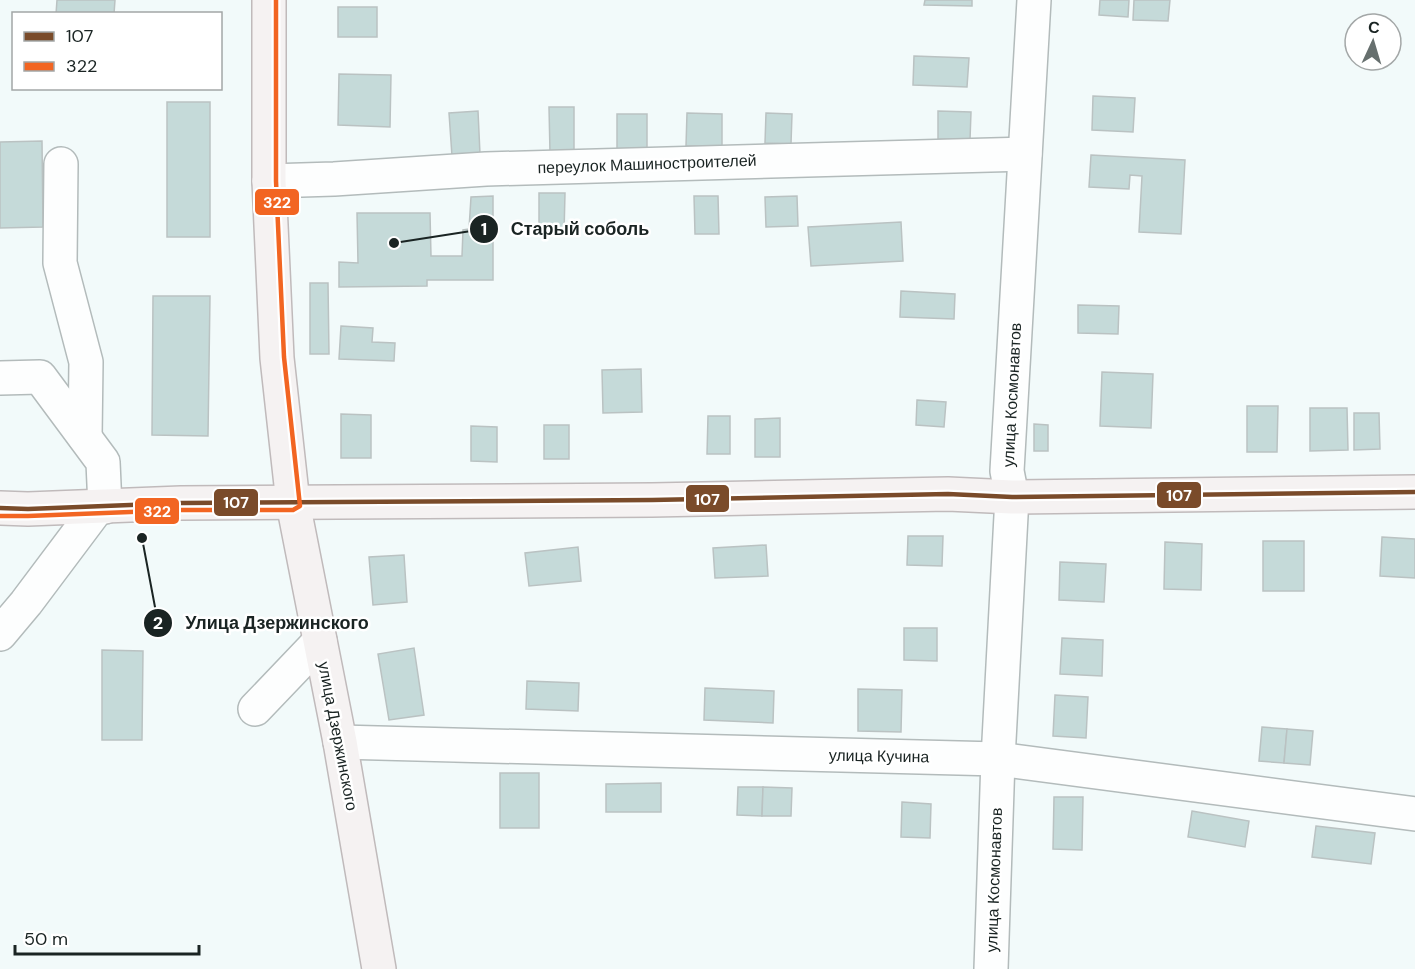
<svg xmlns="http://www.w3.org/2000/svg" width="1415" height="969" font-family="'DM Sans',sans-serif">
	<style>
		.building { fill: #c5dad9; stroke: #bac2c2; stroke-width: 1.5 }
		.lines { fill: none; stroke-linecap: round; stroke-linejoin: round }
		.minor-casing { stroke: #b3bbbb; stroke-width: 36 }
		.major-casing { stroke: #c0babb; stroke-width: 36 }
		.minor { stroke: #fdfefe; stroke-width: 33 }
		.major { stroke: #f5f2f2; stroke-width: 33 }
		.bus-1-casing { stroke: #fff; stroke-width: 9 }
		.bus-2-casing { stroke: #fff; stroke-width: 9 }
		.bus-1 { stroke: #7a4b2a; stroke-width: 4.5 }
		.bus-2 { stroke: #f26522; stroke-width: 4.5 }
		.labels { text-anchor: middle; dominant-baseline: central; stroke-width: 5; stroke-linejoin: round; paint-order: stroke }
		.street-label { font-size: 16px; fill: #1a2423; stroke: #fff }
		.leader { fill: none; stroke: #1a2423; stroke-width: 2 }
		.callout-dot { fill: #1a2423; stroke: #fff; stroke-width: 2 }
		.mark-label { font-size: 18px; text-anchor: middle; font-weight: bold; fill: #fff }
		.callout-label { font-size: 18px; text-anchor: middle; font-weight: bold; fill: #1a2423; stroke: #fff; stroke-width: 5; stroke-linejoin: round; paint-order: stroke }
		.line-badge { stroke: #fff; stroke-width: 2 }
		.badge-label { font-size: 16px; text-anchor: middle; font-weight: bold; fill: #fff }
	</style>
	<rect width="100%" height="100%" fill="#f2fafa"/>
	<!-- building -->
	<g class="building">
		<polygon points="57,0 115,0 114,14 56,14"/>
		<polygon points="925,0 972,0 972,6 924,5"/>
		<polygon points="1100,0 1129,0 1128,17 1099,15"/>
		<polygon points="1134,0 1170,0 1168,21 1133,20"/>
		<rect x="338" y="7" width="39" height="30"/>
		<polygon points="914,56 969,58 967,87 913,85"/>
		<polygon points="339,74 391,75 390,127 338,125"/>
		<polygon points="1093,96 1135,98 1133,132 1092,130"/>
		<rect x="167" y="102" width="43" height="135"/>
		<polygon points="549,107 574,107 574,153 550,153"/>
		<polygon points="478,111 480,154 452,156 449,113"/>
		<polygon points="938,111 971,112 970,140 938,139"/>
		<polygon points="687,113 722,114 722,146 686,146"/>
		<polygon points="766,113 792,114 791,144 765,143"/>
		<rect x="617" y="114" width="30" height="35"/>
		<polygon points="42,141 43,227 0,228 0,142"/>
		<polygon points="1091,155 1185,160 1181,234 1139,232 1142,176 1130,175 1129,189 1089,187"/>
		<polygon points="539,193 565,193 564,234 539,234"/>
		<polygon points="493,196 493,280 427,280 427,286 339,287 339,262 358,263 357,213 430,213 431,256 462,256 463,230 469,229 471,197"/>
		<polygon points="694,196 718,196 719,234 695,234"/>
		<polygon points="797,196 798,226 766,227 765,197"/>
		<polygon points="901,222 903,261 811,266 808,227"/>
		<polygon points="310,283 328,283 329,354 310,354"/>
		<polygon points="901,291 955,294 954,319 900,317"/>
		<polygon points="153,296 210,296 208,436 152,435"/>
		<polygon points="1078,305 1119,306 1118,334 1078,333"/>
		<polygon points="341,326 373,328 372,342 395,343 394,361 339,359"/>
		<polygon points="641,369 642,412 603,413 602,370"/>
		<polygon points="1102,372 1153,374 1151,428 1100,426"/>
		<polygon points="917,400 946,402 944,427 916,425"/>
		<polygon points="1247,406 1278,406 1277,452 1247,452"/>
		<polygon points="1310,408 1347,408 1348,450 1310,451"/>
		<polygon points="1354,413 1379,413 1380,449 1354,450"/>
		<polygon points="341,414 371,415 371,458 341,458"/>
		<polygon points="708,416 730,416 730,454 707,454"/>
		<polygon points="780,418 780,457 755,457 755,419"/>
		<polygon points="1034,424 1048,425 1048,451 1034,451"/>
		<rect x="544" y="425" width="25" height="34"/>
		<polygon points="471,426 497,427 497,462 471,461"/>
		<polygon points="908,536 943,536 942,566 907,565"/>
		<polygon points="1382,537 1415,539 1415,578 1380,576"/>
		<rect x="1263" y="541" width="41" height="50"/>
		<polygon points="1165,542 1202,544 1201,590 1164,589"/>
		<polygon points="766,545 768,576 715,578 713,548"/>
		<polygon points="578,547 581,581 529,586 525,553"/>
		<polygon points="404,555 407,602 373,605 369,557"/>
		<polygon points="1060,562 1106,564 1104,602 1059,600"/>
		<polygon points="904,628 937,628 937,661 904,660"/>
		<polygon points="1062,638 1103,640 1102,676 1060,674"/>
		<polygon points="414,648 424,715 389,720 378,654"/>
		<polygon points="102,650 143,651 142,740 102,740"/>
		<polygon points="527,681 579,683 578,711 526,709"/>
		<polygon points="705,688 774,691 773,723 704,720"/>
		<polygon points="858,689 902,690 901,732 858,731"/>
		<polygon points="1055,695 1088,697 1086,738 1053,736"/>
		<polygon points="1262,727 1287,729 1284,763 1259,761"/>
		<polygon points="1287,729 1313,731 1310,765 1284,763"/>
		<rect x="500" y="773" width="39" height="55"/>
		<polygon points="661,783 661,812 606,812 606,784"/>
		<polygon points="738,787 763,787 762,816 737,815"/>
		<polygon points="763,787 792,788 791,816 762,816"/>
		<polygon points="1054,797 1083,797 1082,850 1053,849"/>
		<polygon points="902,802 931,804 930,838 901,837"/>
		<polygon points="1192,811 1249,821 1245,847 1188,837"/>
		<polygon points="1316,826 1375,833 1371,864 1312,857"/>
	</g>
	<g class="lines">
		<defs>
			<g id="minor">
				<polyline points="61,164 60,263 86,362 85,437"/>
				<polyline points="269,181 334,179 486,169 1025,154"/>
				<polyline points="0,378 40,377 103,462 105,507"/>
				<polyline points="0,634 26,603 98,507"/>
				<polyline points="255,709 320,641"/>
				<polyline points="340,742 998,759 1415,814"/>
				<polyline points="991,969 998,759 1012,497 1007,471 1034,0"/>
			</g>
			<g id="major">
				<polyline points="269,0 269,181 277,358 293,503 340,742 379,969"/>
				<polyline points="0,508 28,509 181,503 652,500 948,494 1012,497 1415,492"/>
			</g>
		</defs>
		<!-- minor casing -->
		<use href="#minor" class="minor-casing"/>
		<!-- major casing -->
		<use href="#major" class="major-casing"/>
		<!-- minor -->
		<use href="#minor" class="minor"/>
		<!-- major -->
		<use href="#major" class="major"/>
		<defs>
			<polyline id="bus-1" points="0,508 28,509 181,503 652,500 948,494 1012,497 1415,492"/>
			<polyline id="bus-2" points="0,516 28,516 181,510 293,510 300,506 284,357 276,181 276,0"/>
		</defs>
		<!-- bus-1 casing -->
		<use href="#bus-1" class="bus-1-casing"/>
		<!-- bus-2 casing -->
		<use href="#bus-2" class="bus-2-casing"/>
		<!-- bus-1 -->
		<use href="#bus-1" class="bus-1"/>
		<!-- bus-2 -->
		<use href="#bus-2" class="bus-2"/>
	</g>
	<g class="labels">
		<!-- street labels -->
		<g class="street-label">
			<text transform="translate(647 164) rotate(-2)">переулок Машиностроителей</text>
			<text transform="translate(1012 395) rotate(-87)">улица Космонавтов</text>
			<text transform="translate(338 736) rotate(79)">улица Дзержинского</text>
			<text transform="translate(879 756) rotate(1)">улица Кучина</text>
			<text transform="translate(994 880) rotate(-88)">улица Космонавтов</text>
		</g>
	</g>
	<!-- callouts -->
	<path class="leader" d="M394 243L484 229M142 538L158 623"/>
	<g class="callout-dot">
		<circle cx="394" cy="243" r="6"/>
		<circle cx="142" cy="538" r="6"/>
		<circle cx="484" cy="229" r="15"/>
		<circle cx="158" cy="623" r="15"/>
	</g>
	<g class="mark-label">
		<text x="484" y="235">1</text>
		<text x="158" y="629">2</text>
	</g>
	<g class="callout-label">
		<text x="580" y="235">Старый соболь</text>
		<text x="277" y="629">Улица Дзержинского</text>
	</g>
	<g class="line-badge">
		<rect x="254" y="188" width="46" height="28" rx="6" fill="#f26522"/>
		<rect x="1156" y="481" width="46" height="28" rx="6" fill="#7a4b2a"/>
		<rect x="685" y="484" width="45" height="29" rx="6" fill="#7a4b2a"/>
		<rect x="213" y="488" width="46" height="29" rx="6" fill="#7a4b2a"/>
		<rect x="134" y="497" width="46" height="28" rx="6" fill="#f26522"/>
	</g>
	<g class="badge-label">
		<text x="277" y="208">322</text>
		<text x="1179" y="501">107</text>
		<text x="707" y="505">107</text>
		<text x="236" y="508">107</text>
		<text x="157" y="517">322</text>
	</g>
	<!-- legend -->
	<rect x="12" y="12" width="210" height="78" fill="#ffffff" stroke="#a3a7a7" stroke-width="1.5"/>
	<rect x="24" y="32" width="30" height="9" fill="#7a4b2a" stroke="#a3a7a7" stroke-width="1.5"/>
	<text x="66" y="42" font-size="18" fill="#1a2423">107</text>
	<rect x="24" y="62" width="30" height="9" fill="#f26522" stroke="#a3a7a7" stroke-width="1.5"/>
	<text x="66" y="72" font-size="18" fill="#1a2423">322</text>
	<!-- north arrow -->
	<g transform="translate(1373 42) rotate(4)"><circle r="28" fill="#ffffff" stroke="#a3a7a7" stroke-width="1.5"/>
	<path d="M0-4.5L10 22L0 15L-10 22Z" fill="#666f6e"/>
	<text y="-9" font-size="16" font-weight="bold" text-anchor="middle" fill="#1a2423">С</text>
	</g>
	<!-- scale -->
	<path d="M15 945v9h184v-9" fill="none" stroke="#1a2423" stroke-width="3"/>
	<text x="24" y="945" font-size="18" fill="#1a2423" stroke="#ffffff" stroke-width="4.5" paint-order="stroke">50 m</text>
</svg>
